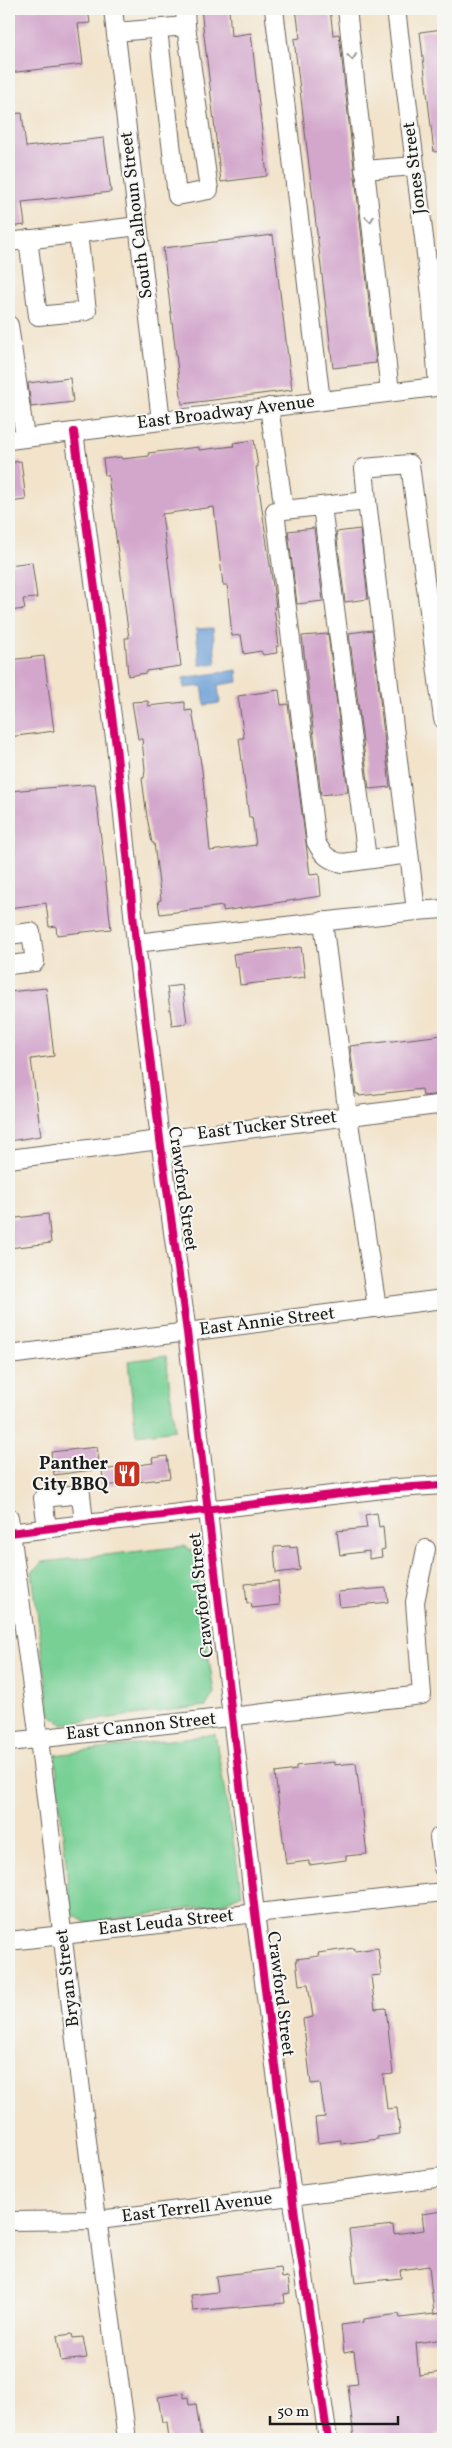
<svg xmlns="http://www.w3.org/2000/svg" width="452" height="2448" font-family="Vollkorn,serif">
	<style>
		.green { fill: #78d095; stroke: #4a7658 }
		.water { fill: #6a9ed6; stroke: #435d79 }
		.building { fill: #d3a7cc }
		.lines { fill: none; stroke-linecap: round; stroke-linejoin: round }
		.minor-casing { stroke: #676259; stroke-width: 20 }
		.minor { stroke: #fff; stroke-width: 18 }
		.cycleway-casing { stroke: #f6f6f2; stroke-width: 11 }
		.cycleway { stroke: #d6006c; stroke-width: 8 }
		.oneway { stroke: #999 }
		.labels { text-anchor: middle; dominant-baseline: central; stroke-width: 4; stroke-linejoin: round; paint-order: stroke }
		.street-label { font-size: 18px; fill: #1c1c1c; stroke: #f6f6f2 }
		.poi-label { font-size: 18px; font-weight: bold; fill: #1c1c1c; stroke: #f6f6f2; text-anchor: end }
	</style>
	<rect width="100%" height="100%" fill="#f6f6f2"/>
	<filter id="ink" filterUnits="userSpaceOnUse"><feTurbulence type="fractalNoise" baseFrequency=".02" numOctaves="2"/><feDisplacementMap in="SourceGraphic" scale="10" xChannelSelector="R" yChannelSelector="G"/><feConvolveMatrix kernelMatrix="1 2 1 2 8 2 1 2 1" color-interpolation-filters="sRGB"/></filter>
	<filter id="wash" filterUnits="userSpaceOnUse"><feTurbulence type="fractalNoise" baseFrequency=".0096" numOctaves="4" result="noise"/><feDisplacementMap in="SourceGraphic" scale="20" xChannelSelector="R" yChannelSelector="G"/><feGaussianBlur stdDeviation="1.12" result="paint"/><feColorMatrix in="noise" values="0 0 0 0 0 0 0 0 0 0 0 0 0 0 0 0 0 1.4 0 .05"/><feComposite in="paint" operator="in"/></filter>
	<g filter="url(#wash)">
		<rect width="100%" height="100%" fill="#f2e3ca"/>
		<!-- green -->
		<g class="green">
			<polygon points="166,1356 175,1430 136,1435 128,1361"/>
			<polygon points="185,1546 194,1553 214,1693 206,1706 62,1724 50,1714 32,1572 43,1562"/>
			<polygon points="215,1734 242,1894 221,1904 86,1923 71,1913 55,1755"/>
		</g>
		<!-- water -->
		<g class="water">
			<polygon points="213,628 216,664 200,665 196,629"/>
			<polygon points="237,670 238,682 218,685 220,703 205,705 202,686 184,688 183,678"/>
		</g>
		<g id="blocks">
			<!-- building -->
			<g class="building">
				<polygon points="9,9 88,9 90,23 78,24 83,64 9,73"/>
				<polygon points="201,9 229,9 231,36 251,33 267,176 221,182"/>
				<polygon points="296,9 330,9 333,35 339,34 376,363 333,368 294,39 300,38"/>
				<polygon points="443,29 443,151 434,152 420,32"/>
				<polygon points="22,113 26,147 104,138 111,192 22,202 25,225 9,227 9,114"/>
				<polygon points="273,235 292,390 182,404 163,248"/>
				<polygon points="70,378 73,402 31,407 28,383"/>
				<polygon points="254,440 258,467 256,467 276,607 274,607 279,646 276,646 277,653 263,655 261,651 244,654 241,635 232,636 227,585 223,585 214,507 162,514 181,666 146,671 146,673 128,676 125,638 129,638 108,475 105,475 103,459 121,457 122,459 149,456 148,453 199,447 199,450 234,446 233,443"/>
				<polygon points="21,461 26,500 9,502 9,463"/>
				<polygon points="314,528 323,601 297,604 288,531"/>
				<polygon points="360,529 368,599 345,602 336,532"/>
				<polygon points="32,562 37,598 23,599 25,609 9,611 9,565"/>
				<polygon points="372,630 390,787 369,789 349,633"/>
				<polygon points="328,634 348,792 321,795 302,636"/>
				<polygon points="44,656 54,731 9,737 9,660"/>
				<polygon points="279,690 281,705 288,704 310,875 319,874 321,896 223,911 223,906 160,914 158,901 161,900 154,843 152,843 147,817 142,778 144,778 145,770 142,739 138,739 132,702 148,701 148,706 185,702 185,711 192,710 202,770 210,851 256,845 252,817 249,817 239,738 244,738 238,696"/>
				<polygon points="95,784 111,929 57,935 56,926 49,927 46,903 9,908 9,791"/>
				<polygon points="301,947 305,977 240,985 238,967 235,967 233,954"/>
				<polygon points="182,985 187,1023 172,1025 167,987"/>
				<polygon points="46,988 54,1056 31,1059 41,1136 9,1141 9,992"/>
				<polygon points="443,1035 443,1094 423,1096 422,1089 359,1096 359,1094 356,1094 350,1046"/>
				<polygon points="48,1214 51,1243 9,1248 9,1219"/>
				<polygon points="97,1447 100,1469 54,1475 51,1452"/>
				<polygon points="167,1456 170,1478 104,1486 102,1470 153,1463 152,1458"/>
				<polygon points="377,1513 379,1527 383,1526 385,1549 381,1550 382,1557 369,1559 369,1551 340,1555 337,1531 367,1528 365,1515"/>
				<polygon points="290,1546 290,1548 297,1547 300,1570 276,1573 274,1547"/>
				<polygon points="278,1581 280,1605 252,1608 251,1603 247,1604 245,1584"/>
				<polygon points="386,1588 388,1602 340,1607 338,1592"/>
				<polygon points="334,1762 334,1765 356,1763 367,1854 346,1856 346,1860 309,1865 309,1861 286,1864 275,1773 296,1770 296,1766"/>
				<polygon points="354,1948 355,1951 378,1948 381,1975 371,1976 375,2009 386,2008 393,2074 383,2075 387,2109 397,2108 400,2134 377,2137 378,2139 341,2144 341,2140 318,2143 315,2118 325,2117 320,2083 311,2084 303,2019 313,2017 308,1984 299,1985 296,1959 319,1956 318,1953"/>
				<polygon points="443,2211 443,2313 434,2314 429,2266 400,2270 401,2278 355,2283 349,2230 393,2225 394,2234 424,2230 422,2214"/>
				<polygon points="281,2268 282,2278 288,2277 290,2293 284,2294 285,2303 193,2311 191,2295 218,2292 216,2276"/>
				<polygon points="443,2313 443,2339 416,2343 419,2375 443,2372 443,2433 437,2434 437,2439 354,2439 348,2385 358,2384 354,2351 344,2353 341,2325 364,2322 364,2319 399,2314 400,2318"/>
				<polygon points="72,2334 73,2338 83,2337 87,2358 61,2361 57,2336"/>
				<polygon points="184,2393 184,2398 188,2397 189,2405 196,2404 201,2439 169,2439 167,2422 162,2422 158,2397"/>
			</g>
		</g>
	</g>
	<g filter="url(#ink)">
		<use href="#blocks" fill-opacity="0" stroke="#676259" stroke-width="1"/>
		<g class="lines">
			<defs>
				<g id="minor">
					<polyline points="113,9 161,421"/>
					<polyline points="274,9 321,401"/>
					<polyline points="347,9 390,392"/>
					<polyline points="396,9 431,295 438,386"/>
					<polyline points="158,29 177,196 209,190 186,26"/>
					<polyline points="116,32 186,26 185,9"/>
					<polyline points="364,170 415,166"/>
					<polyline points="28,239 38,316 87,311 78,233"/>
					<polyline points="9,242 138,226"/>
					<polyline points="9,325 25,438"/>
					<polyline points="74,432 116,746 136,943 160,1139 187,1332 255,1913 292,2195 328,2439"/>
					<polyline points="9,440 443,386"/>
					<polyline points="367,501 364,468 410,464 443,719"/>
					<polyline points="322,506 367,859"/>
					<path d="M284 510 275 511 316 842C322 854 329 861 343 863L409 854"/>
					<polyline points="416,911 443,909"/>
					<polyline points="323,921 348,1116 377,1308"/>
					<polyline points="9,935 31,932 35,962 9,965"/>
					<polyline points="136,943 416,911 367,501 284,510 269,407"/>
					<polyline points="9,1159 437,1105"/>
					<polyline points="9,1355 443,1299"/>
					<polyline points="9,1517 39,1739 91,2174 127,2439"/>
					<polyline points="47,1528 43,1498 81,1494 84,1524"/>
					<polyline points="9,1533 383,1489 443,1485"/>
					<polyline points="9,1742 422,1695 415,1602 426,1549"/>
					<polyline points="439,1837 443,1868"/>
					<polyline points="9,1941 443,1892"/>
					<polyline points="9,2221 99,2220 443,2177"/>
				</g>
			</defs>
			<!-- minor casing -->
			<use href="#minor" class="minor-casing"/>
			<!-- minor -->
			<use href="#minor" class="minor"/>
			<defs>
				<g id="cycleway">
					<polyline points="74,432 116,746 136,943 160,1139 187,1332 255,1913 292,2195 328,2439"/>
					<polyline points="9,1533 383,1489 443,1485"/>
				</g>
			</defs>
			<!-- cycleway casing -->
			<use href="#cycleway" class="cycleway-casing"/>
			<!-- cycleway -->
			<use href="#cycleway" class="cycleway"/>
		</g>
		<!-- one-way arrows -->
		<defs><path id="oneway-chevron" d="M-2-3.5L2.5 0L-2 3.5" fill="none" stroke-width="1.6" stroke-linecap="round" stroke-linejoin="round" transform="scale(1.25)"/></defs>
		<g class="oneway">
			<use href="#oneway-chevron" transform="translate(352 57) rotate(84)"/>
			<use href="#oneway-chevron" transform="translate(370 219) rotate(83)"/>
		</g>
	</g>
	<!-- icons -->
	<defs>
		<symbol id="restaurant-square" viewBox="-11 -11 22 22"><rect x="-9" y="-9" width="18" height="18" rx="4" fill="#c8321e" stroke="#f6f6f2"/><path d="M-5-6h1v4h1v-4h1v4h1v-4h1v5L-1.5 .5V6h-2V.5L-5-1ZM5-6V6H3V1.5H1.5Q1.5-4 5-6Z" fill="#fff"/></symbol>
	</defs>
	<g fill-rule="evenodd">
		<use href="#restaurant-square" x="111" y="1458" width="32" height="32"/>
	</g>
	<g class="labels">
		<!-- street labels -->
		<g class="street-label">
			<text transform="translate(415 168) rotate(-97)">Jones Street</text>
			<text transform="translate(137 215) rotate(-97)">South Calhoun Street</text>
			<text transform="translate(226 413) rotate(-7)">East Broadway Avenue</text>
			<text transform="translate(267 1126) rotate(-7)">East Tucker Street</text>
			<text transform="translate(182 1189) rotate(82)">Crawford Street</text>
			<text transform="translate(267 1322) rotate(-7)">East Annie Street</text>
			<text transform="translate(202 1595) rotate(-96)">Crawford Street</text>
			<text transform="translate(141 1727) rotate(-6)">East Cannon Street</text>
			<text transform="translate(166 1923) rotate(-6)">East Leuda Street</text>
			<text transform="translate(68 1978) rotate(-97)">Bryan Street</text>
			<text transform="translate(280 1994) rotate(83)">Crawford Street</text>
			<text transform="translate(197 2208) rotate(-7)">East Terrell Avenue</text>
		</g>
		<!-- poi labels -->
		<g class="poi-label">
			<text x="108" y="1464">Panther<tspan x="108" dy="21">City BBQ</tspan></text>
		</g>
	</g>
	<!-- margin -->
	<rect width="452" height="2448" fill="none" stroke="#f6f6f2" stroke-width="30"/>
	<!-- scale -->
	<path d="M270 2416v8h128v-8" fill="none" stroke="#1c1c1c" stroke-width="2.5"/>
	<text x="277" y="2416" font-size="15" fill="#1c1c1c" stroke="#f6f6f2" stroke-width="4" paint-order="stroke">50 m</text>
</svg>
